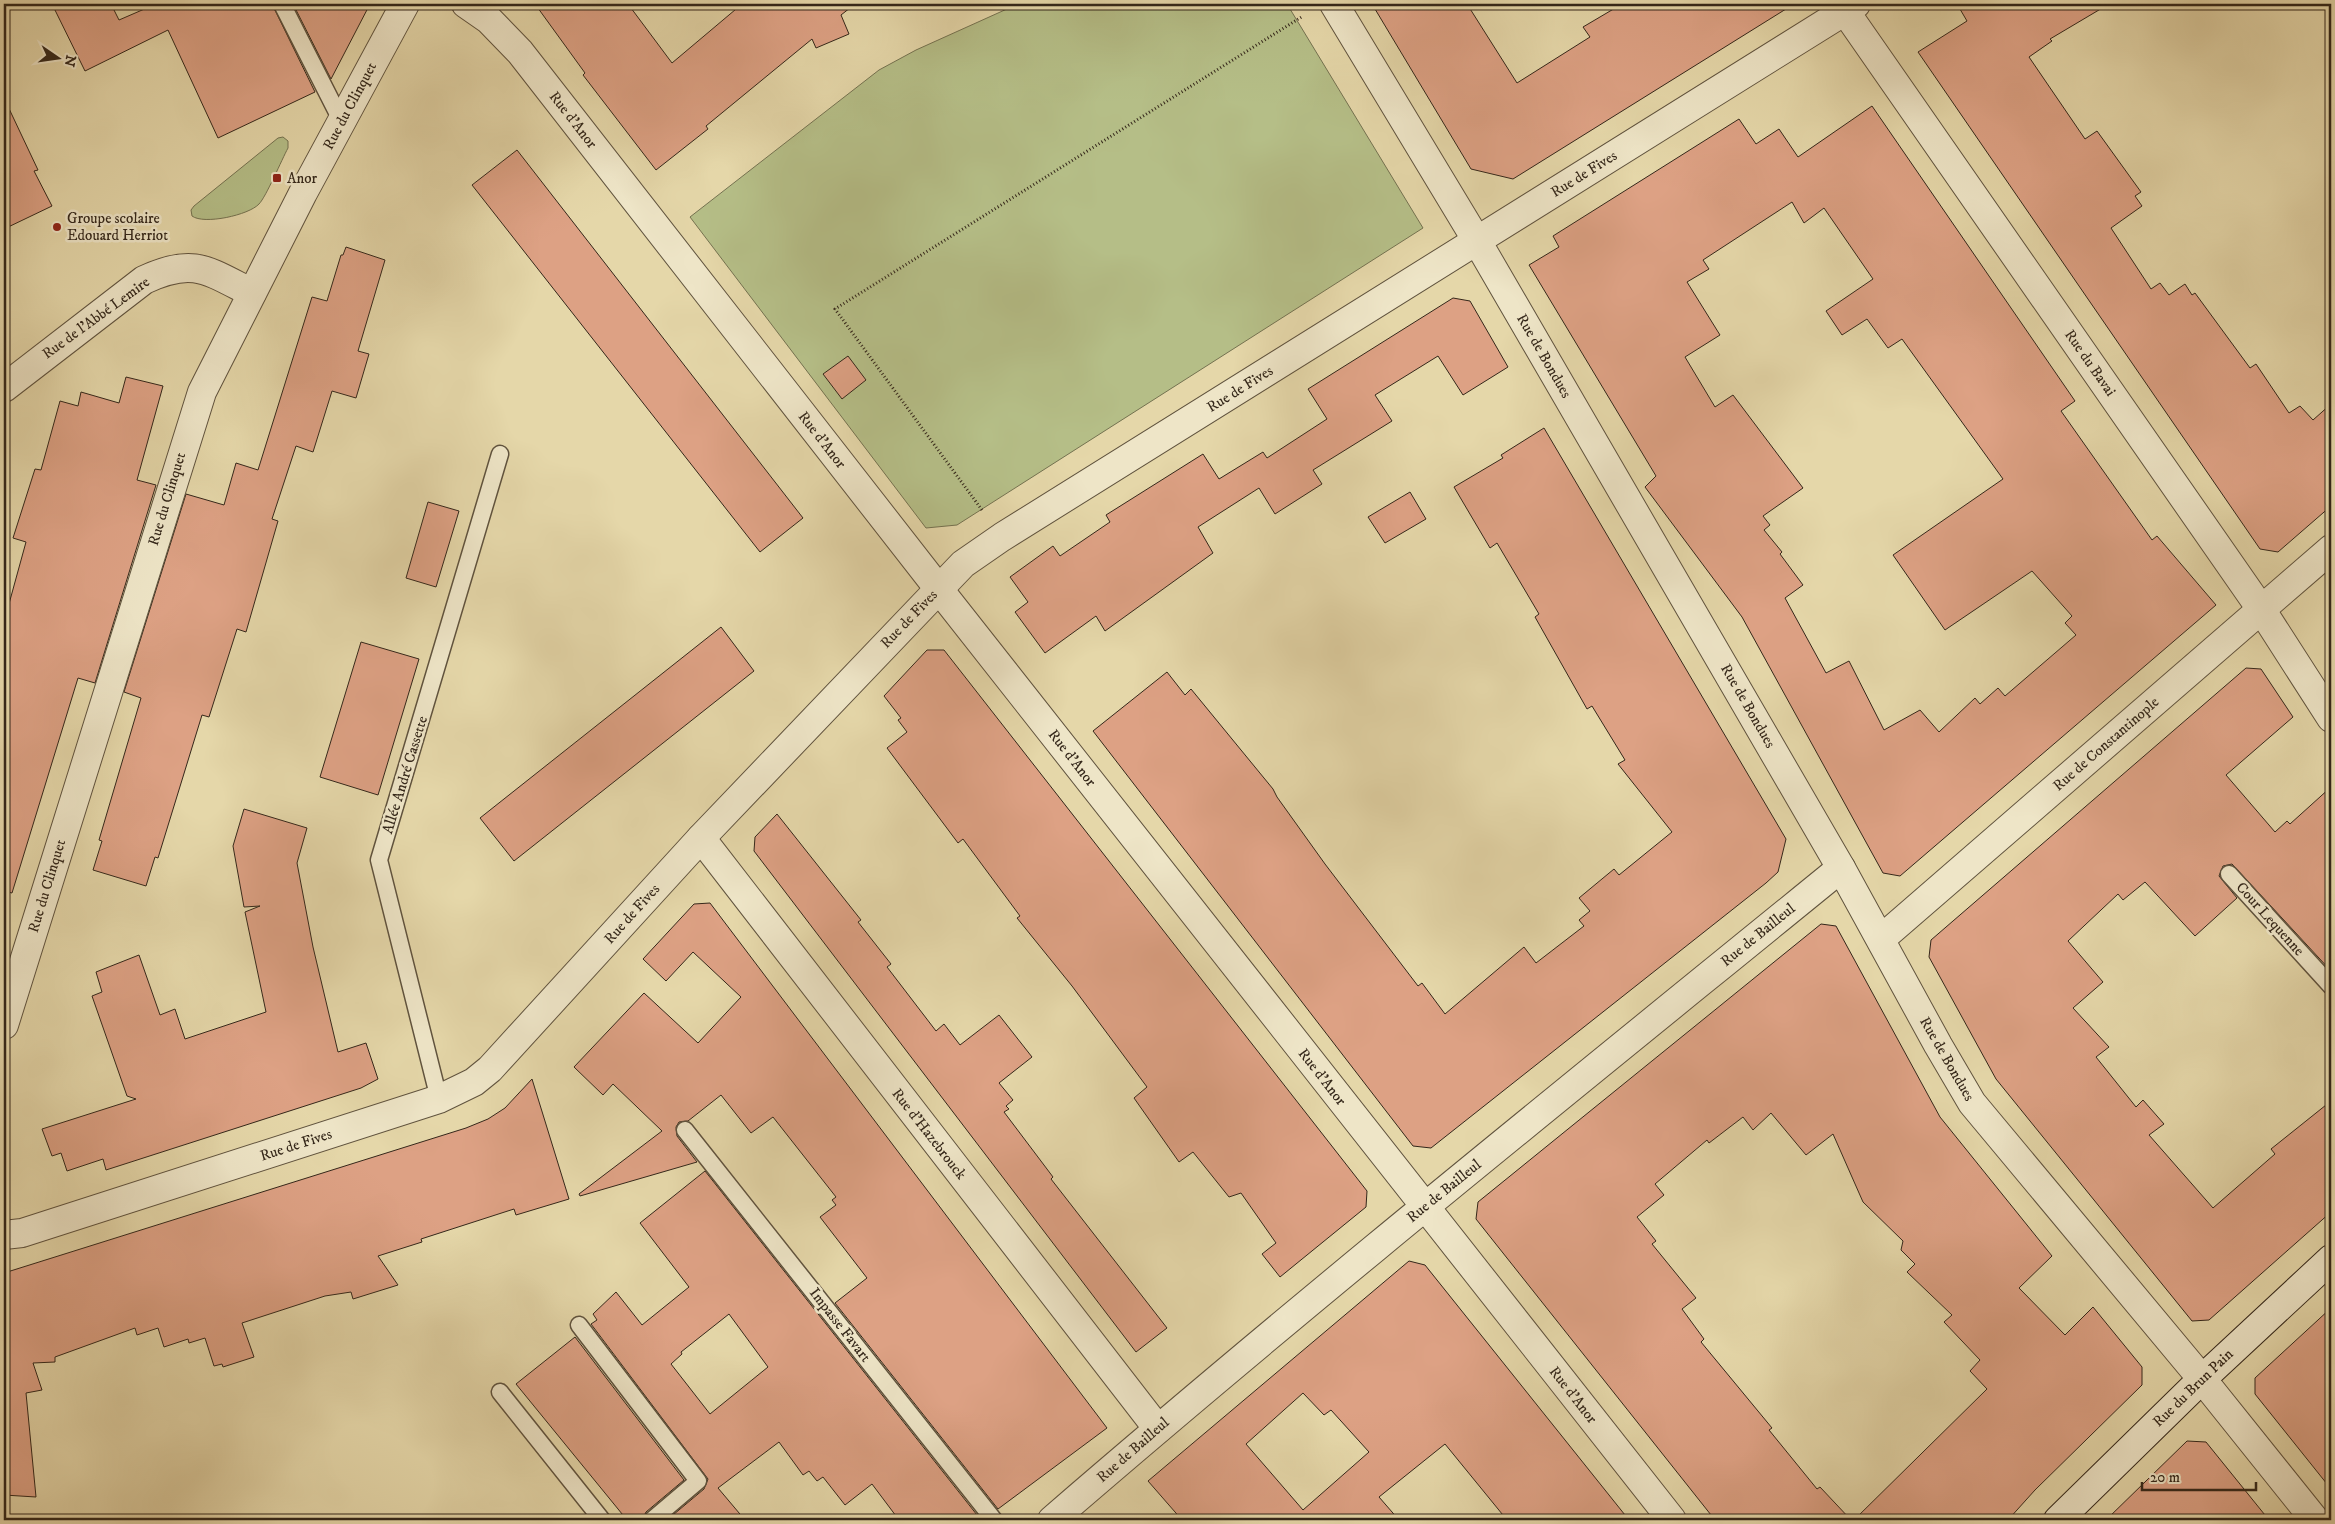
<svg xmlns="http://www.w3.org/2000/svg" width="2335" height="1524" font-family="'IM FELL DW Pica',serif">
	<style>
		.green { fill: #b5be87; stroke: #747250 }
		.building { fill: #dda184; stroke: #34271a; fill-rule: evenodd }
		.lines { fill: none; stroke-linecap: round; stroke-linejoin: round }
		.service-casing { stroke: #60533e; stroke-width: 19 }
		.minor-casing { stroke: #60533e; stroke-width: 30 }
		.tertiary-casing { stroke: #60533e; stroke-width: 30 }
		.secondary-casing { stroke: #34271a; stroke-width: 30 }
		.path { stroke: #34271a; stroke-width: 3; stroke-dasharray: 1 2.5; stroke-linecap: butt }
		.service { stroke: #eee5c7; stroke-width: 16 }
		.minor { stroke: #eee5c7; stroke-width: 28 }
		.tertiary { stroke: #eee5c7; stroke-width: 28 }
		.secondary { stroke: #eee5c7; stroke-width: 28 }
		.poi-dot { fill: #8f2418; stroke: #eee5c7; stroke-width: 2 }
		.labels { text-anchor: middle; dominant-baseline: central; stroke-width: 5; stroke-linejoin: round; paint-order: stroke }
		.street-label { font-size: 15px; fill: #34271a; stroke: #eee5c7 }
		.poi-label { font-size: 15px; fill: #34271a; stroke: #eee5c7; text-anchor: start }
	</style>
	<rect width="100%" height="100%" fill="#e5d7a9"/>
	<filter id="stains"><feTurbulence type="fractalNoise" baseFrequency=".004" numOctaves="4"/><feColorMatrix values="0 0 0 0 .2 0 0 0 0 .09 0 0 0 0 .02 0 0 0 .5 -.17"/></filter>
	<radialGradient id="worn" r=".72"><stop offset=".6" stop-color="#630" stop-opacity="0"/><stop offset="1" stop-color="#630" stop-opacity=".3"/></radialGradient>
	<!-- green -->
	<g class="green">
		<polygon points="1018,4 1287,4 1423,228 957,525 926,528 690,217 879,70 916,50"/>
		<path d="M283 137 288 141V148C282 159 266 197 259 204 249 215 204 225 192 216L191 210 194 206 278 138Z"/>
	</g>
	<!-- building -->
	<g class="building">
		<polygon points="52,4 111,4 119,20 156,4 272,4 315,92 218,138 168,30 85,71"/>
		<polygon points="293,4 370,4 331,79"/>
		<polygon points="535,4 628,4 672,63 742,4 855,4 841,15 849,34 816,48 812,39 706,126 708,129 656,170 583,75 585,73"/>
		<polygon points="1372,4 1467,4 1517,83 1590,37 1583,27 1622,4 1794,4 1513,179 1471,169"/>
		<polygon points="1957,4 2109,4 2050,39 2052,41 2029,57 2085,139 2097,131 2141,192 2135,196 2142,206 2111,228 2151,289 2160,283 2169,295 2185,284 2192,295 2195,293 2250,368 2256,364 2289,413 2300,406 2313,420 2331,404 2331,506 2278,552 2260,549 1918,52 1967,21"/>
		<polygon points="4,98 38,170 34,171 52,206 4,229"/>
		<path d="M1872 106 2075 401 2061 411 2152 540 2157 536 2216 605 1900 876 1883 873 1742 617 1645 487 1656 476 1529 265 1559 247 1553 236 1739 119 1756 144 1779 129 1798 157ZM1792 202 1804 223 1824 208 1873 279 1826 311 1842 335 1867 319 1888 348 1902 339 2003 479 1893 555 1945 630 2032 571 2072 616 2065 623 2076 635 2005 696 1998 688 1980 704 1975 698 1939 732 1920 710 1884 730 1849 661 1826 673 1785 598 1803 585 1780 554 1782 552 1764 530 1770 525 1763 516 1803 488 1733 395 1715 407 1685 357 1720 335 1687 282 1709 269 1703 260Z"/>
		<polygon points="517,150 803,518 760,552 472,185"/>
		<polygon points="346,247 385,260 358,351 369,354 356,398 332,391 313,452 296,446 272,519 278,521 246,632 237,629 209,717 202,715 158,858 155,857 146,886 93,870 102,841 99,840 141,698 124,692 186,494 224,505 236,463 258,470 312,297 327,301 341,255 343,255"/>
		<polygon points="1453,298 1470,301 1508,367 1463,395 1438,356 1375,395 1392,421 1313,470 1322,484 1275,514 1259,488 1198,527 1213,553 1105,631 1096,616 1045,653 1015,612 1028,602 1010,577 1053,546 1060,556 1110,522 1106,515 1203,454 1219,479 1263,452 1267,458 1327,419 1308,389"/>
		<polygon points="848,356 866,380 842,399 823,374"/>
		<polygon points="126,377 163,386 137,480 156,485 95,683 78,678 12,893 4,891 4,622 26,542 13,538 35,469 41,470 60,401 78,406 81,392 119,403"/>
		<polygon points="1544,428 1786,839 1778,872 1766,883 1431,1148 1413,1146 1093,731 1167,672 1185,695 1191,689 1273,789 1277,797 1325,864 1418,986 1422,983 1445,1014 1524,947 1536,963 1584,926 1579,920 1590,911 1579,898 1614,869 1619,875 1672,832 1618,764 1625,760 1592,706 1587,709 1535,617 1539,614 1497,543 1490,548 1454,487 1503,458 1501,455"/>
		<polygon points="1410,492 1426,519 1385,543 1368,517"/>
		<polygon points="428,502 459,511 436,587 406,578"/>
		<polygon points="721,627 754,671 514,861 480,818"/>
		<polygon points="361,642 419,659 378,795 320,777"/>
		<polygon points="927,650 944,650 1367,1191 1366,1207 1280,1277 1262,1254 1276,1243 1241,1193 1229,1197 1193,1152 1179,1162 1134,1098 1147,1087 1072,986 1017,918 1020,916 963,839 958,843 887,748 907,732 898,720 901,718 884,696"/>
		<polygon points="2246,668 2261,669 2293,717 2226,775 2275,832 2287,821 2290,824 2331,787 2331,971 2232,864 2223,866 2219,876 2237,898 2195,936 2145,882 2123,900 2118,894 2068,941 2103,982 2073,1008 2109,1047 2096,1057 2136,1107 2143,1100 2164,1124 2149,1135 2213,1208 2275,1154 2271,1149 2331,1101 2331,1212 2209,1320 2192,1321 1996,1079 1929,957 1931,940"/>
		<polygon points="244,809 307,828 297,863 313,947 338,1052 366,1043 378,1079 361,1088 106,1170 103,1159 67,1171 61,1153 52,1156 42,1129 136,1099 127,1096 92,996 102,992 96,972 139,955 160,1015 175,1009 185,1039 266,1012 245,912 260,906 244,907 233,846"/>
		<polygon points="777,814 861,920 858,922 891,964 887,967 936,1031 944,1024 960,1045 999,1015 1032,1057 999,1083 1013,1100 1006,1106 1009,1109 1004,1112 1053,1177 1051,1179 1167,1328 1136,1352 754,851 755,837"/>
		<polygon points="710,903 1107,1428 998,1509 835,1303 867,1278 820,1217 836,1205 832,1200 836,1197 773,1117 751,1133 721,1095 688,1121 679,1122 676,1127 677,1136 697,1162 580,1196 579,1194 662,1131 613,1084 603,1095 574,1067 644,993 698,1043 741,997 693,952 666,981 643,959 694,904"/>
		<polygon points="1821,924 1836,926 1940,1117 2052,1256 2019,1288 2065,1335 2093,1307 2142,1367 2142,1385 2035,1490 2008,1520 1854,1520 1987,1389 1970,1371 1980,1360 1944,1322 1952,1315 1907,1272 1915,1264 1901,1250 1903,1241 1863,1202 1833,1134 1806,1155 1771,1113 1753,1130 1743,1117 1709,1143 1707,1140 1655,1184 1664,1195 1637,1217 1656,1241 1652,1244 1696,1298 1682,1309 1704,1339 1701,1342 1772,1428 1769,1430 1817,1489 1820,1487 1851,1520 1715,1520 1476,1219 1478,1202"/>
		<polygon points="532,1079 569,1199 516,1215 514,1209 421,1239 422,1242 378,1256 398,1285 353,1299 351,1292 325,1296 242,1323 254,1357 223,1367 222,1364 214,1366 205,1338 189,1343 188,1339 164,1347 158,1328 137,1335 135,1328 55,1357 55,1362 33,1363 42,1390 26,1393 36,1497 4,1495 4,1273 466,1128 488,1119 505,1108"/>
		<path d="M705 1171 981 1520H899L872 1484 845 1505 823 1477 817 1481 809 1471 803 1475 779 1442 718 1488 745 1520H667L704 1489 708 1479 591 1324 597 1320 593 1314 616 1292 642 1325 689 1287 640 1223ZM729 1314 768 1367 710 1414 671 1364 682 1354 681 1352Z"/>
		<path d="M1409 1261 1425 1265 1629 1520H1507L1445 1444 1379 1497 1399 1520H1182L1148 1481ZM1303 1393 1324 1415 1331 1410 1369 1452 1303 1510 1246 1444Z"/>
		<polygon points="2331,1308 2331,1489 2255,1394 2255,1378"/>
		<polygon points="575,1337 684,1480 646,1512 642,1520 627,1520 516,1384"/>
		<polygon points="2187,1441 2206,1442 2269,1520 2106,1520"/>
	</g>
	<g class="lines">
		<defs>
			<g id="service">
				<polyline points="282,4 342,122"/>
				<polyline points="2229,874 2331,986"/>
				<polyline points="439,1099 379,860 500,454"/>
				<polyline points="685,1130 994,1520"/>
				<polyline points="579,1325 698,1481 652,1520"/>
				<polyline points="500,1392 602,1520"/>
			</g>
			<g id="minor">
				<polyline points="466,4 489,20 520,52 938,588 1672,1520"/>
				<polyline points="1334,4 1477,241 1841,868 1938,1045 1972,1103 2202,1379 2315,1520"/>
				<polyline points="1845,11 2261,609 2331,718"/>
				<path d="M4 388 144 280C193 257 207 270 252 293"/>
				<polyline points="701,838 1158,1429"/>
				<polyline points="1881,939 2331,549"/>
				<polyline points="4,1235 22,1233 439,1099 474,1082 490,1069 701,838 963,564 1002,537 1856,4"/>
				<path d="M1052 1520C1310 1297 1577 1083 1841 868"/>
			</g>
			<polyline id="tertiary" points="4,1025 202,392 303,193 405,4"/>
			<polyline id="secondary" points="2058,1520 2202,1379 2331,1259"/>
		</defs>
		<!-- service casing -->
		<use href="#service" class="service-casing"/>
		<!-- minor casing -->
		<use href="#minor" class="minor-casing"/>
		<!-- tertiary casing -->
		<use href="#tertiary" class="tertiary-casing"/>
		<!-- secondary casing -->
		<use href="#secondary" class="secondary-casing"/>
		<!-- path -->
		<polyline class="path" points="982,510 835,309 1303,16"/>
		<!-- service -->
		<use href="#service" class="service"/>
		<!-- minor -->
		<use href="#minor" class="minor"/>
		<!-- tertiary -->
		<use href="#tertiary" class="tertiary"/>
		<!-- secondary -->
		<use href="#secondary" class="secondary"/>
	</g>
	<!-- markers -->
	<g class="poi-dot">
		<rect x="272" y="173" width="10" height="10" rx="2.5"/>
		<circle cx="57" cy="227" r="5"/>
	</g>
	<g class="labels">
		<!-- street labels -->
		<g class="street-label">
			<text transform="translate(350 106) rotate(-62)">Rue du Clinquet</text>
			<text transform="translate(573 120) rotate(52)">Rue d'Anor</text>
			<text transform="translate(1584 174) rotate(-32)">Rue de Fives</text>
			<text transform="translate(96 318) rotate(-36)">Rue de l'Abbé Lemire</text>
			<text transform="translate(1544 356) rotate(60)">Rue de Bondues</text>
			<text transform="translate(2090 363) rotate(55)">Rue du Bavai</text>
			<text transform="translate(1240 389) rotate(-32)">Rue de Fives</text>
			<text transform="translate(822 440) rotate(52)">Rue d'Anor</text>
			<text transform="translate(167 499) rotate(-73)">Rue du Clinquet</text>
			<text transform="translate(909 619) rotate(-46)">Rue de Fives</text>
			<text transform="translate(1748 706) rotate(60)">Rue de Bondues</text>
			<text transform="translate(2106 744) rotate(-41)">Rue de Constantinople</text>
			<text transform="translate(1072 758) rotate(52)">Rue d'Anor</text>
			<text transform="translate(405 775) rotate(-73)">Allée André Cassette</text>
			<text transform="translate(47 886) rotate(-73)">Rue du Clinquet</text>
			<text transform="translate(632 914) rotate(-48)">Rue de Fives</text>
			<text transform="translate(2270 919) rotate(48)">Cour Lequenne</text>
			<text transform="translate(1758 935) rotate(-39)">Rue de Bailleul</text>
			<text transform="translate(1947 1059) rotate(60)">Rue de Bondues</text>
			<text transform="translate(1322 1077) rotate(52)">Rue d'Anor</text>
			<text transform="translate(929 1134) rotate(52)">Rue d'Hazebrouck</text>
			<text transform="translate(296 1145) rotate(-18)">Rue de Fives</text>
			<text transform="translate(1444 1191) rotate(-39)">Rue de Bailleul</text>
			<text transform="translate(840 1325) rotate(52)">Impasse Favart</text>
			<text transform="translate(2193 1388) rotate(-44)">Rue du Brun Pain</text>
			<text transform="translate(1573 1395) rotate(52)">Rue d'Anor</text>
			<text transform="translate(1133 1450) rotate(-41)">Rue de Bailleul</text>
		</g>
		<!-- poi labels -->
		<g class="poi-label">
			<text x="287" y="178">Anor</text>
			<text x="67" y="218">Groupe scolaire<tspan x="67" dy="17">Edouard Herriot</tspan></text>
		</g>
	</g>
	<!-- margin -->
	<rect width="2335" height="1524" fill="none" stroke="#e5d7a9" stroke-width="20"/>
	<rect x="5" y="5" width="2325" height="1514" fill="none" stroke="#34271a" stroke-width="2.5"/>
	<rect x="10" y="10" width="2315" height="1504" fill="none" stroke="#34271a"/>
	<!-- north arrow -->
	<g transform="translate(58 58) rotate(103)" stroke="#eee5c7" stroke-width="4" paint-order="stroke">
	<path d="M0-4L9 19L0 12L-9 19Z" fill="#34271a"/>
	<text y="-8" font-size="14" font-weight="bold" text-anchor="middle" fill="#34271a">N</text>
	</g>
	<!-- scale -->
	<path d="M2142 1482v8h114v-8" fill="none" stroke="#34271a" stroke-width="2.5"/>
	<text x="2150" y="1482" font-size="15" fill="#34271a" stroke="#eee5c7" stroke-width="4" paint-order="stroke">20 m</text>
	<rect width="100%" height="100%" filter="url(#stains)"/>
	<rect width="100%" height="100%" fill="url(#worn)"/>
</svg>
